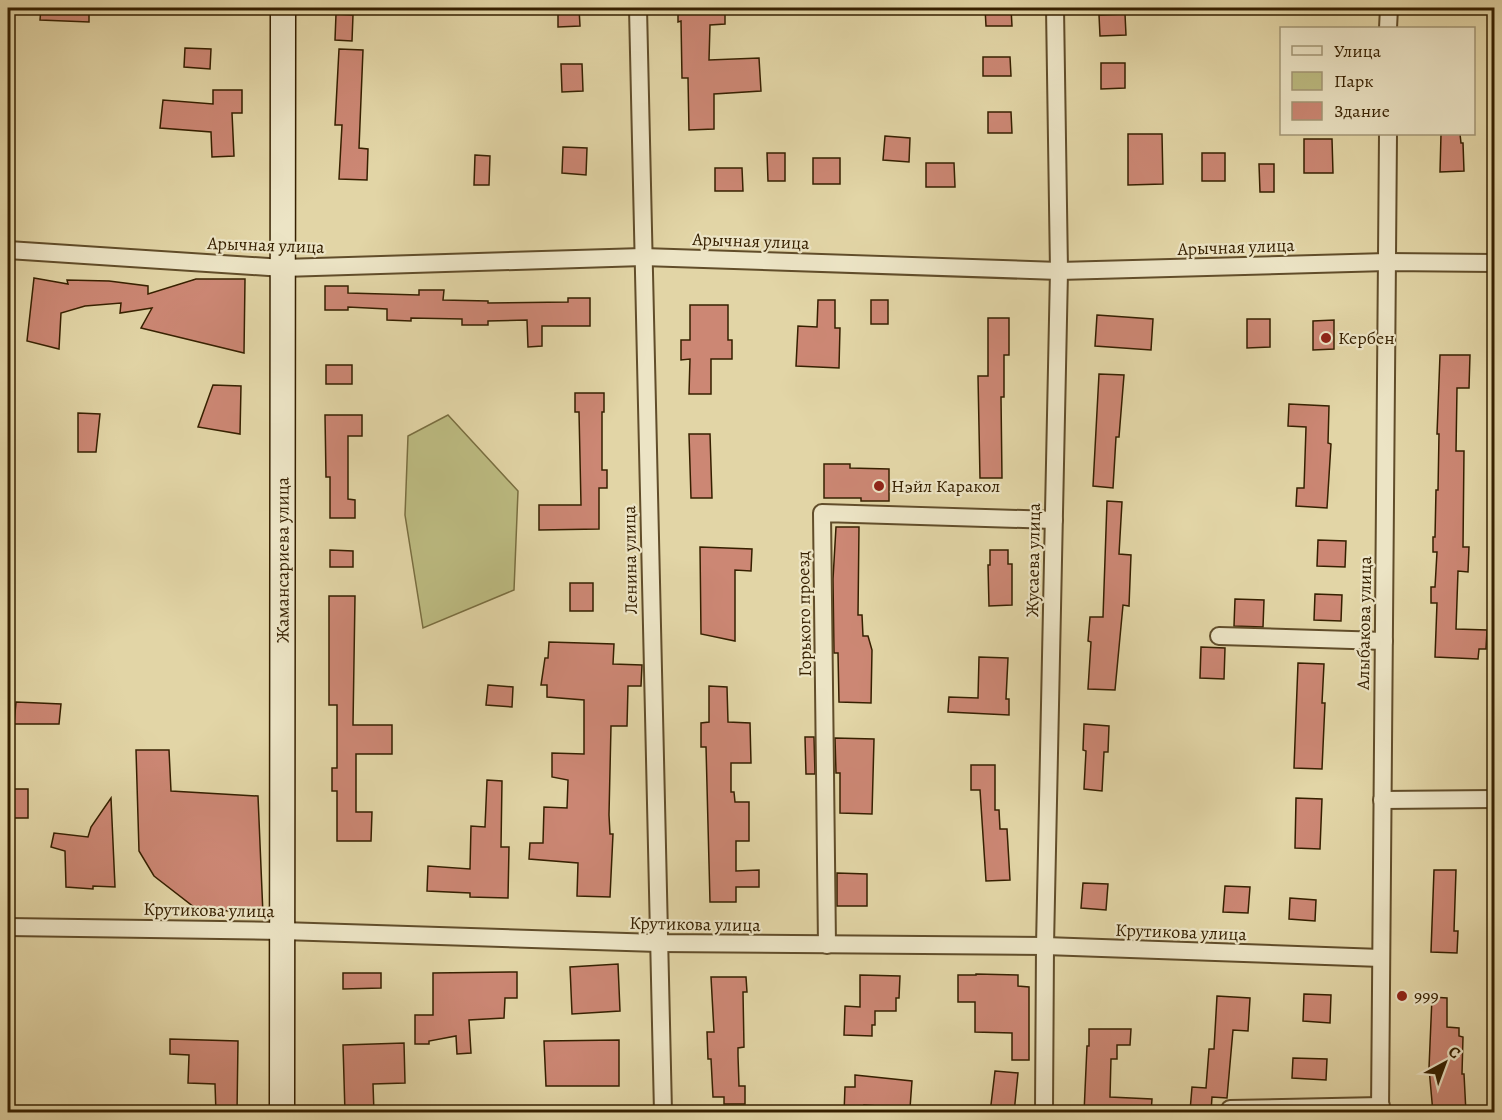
<svg xmlns="http://www.w3.org/2000/svg" width="1502" height="1120" font-family="Alegreya,serif">
	<style>
		.green { fill: #bcbb81; stroke: #796e40; stroke-width: 1.5 }
		.building { fill: #cc8774; stroke: #362000; stroke-width: 1.5 }
		.lines { fill: none; stroke-linecap: round; stroke-linejoin: round }
		.street-casing { stroke: #614d2a; stroke-width: 20 }
		.secondary-casing { stroke: #362000; stroke-width: 27 }
		.street { stroke: #ece4c5; stroke-width: 16 }
		.secondary { stroke: #ece4c5; stroke-width: 24 }
		.poi-dot { fill: #8f2418; stroke: #ece4c5; stroke-width: 2 }
		.labels { text-anchor: middle; dominant-baseline: central; stroke-width: 4.5; stroke-linejoin: round; paint-order: stroke }
		.street-label { font-size: 18px; fill: #362000; stroke: #ece4c5 }
		.poi-label { font-size: 18px; fill: #362000; stroke: #ece4c5; text-anchor: start }
	</style>
	<rect width="100%" height="100%" fill="#e2d5a6"/>
	<filter id="stains"><feTurbulence type="fractalNoise" baseFrequency=".00333" numOctaves="4"/><feColorMatrix values="0 0 0 0 .2 0 0 0 0 .09 0 0 0 0 .02 0 0 0 .5 -.17"/></filter>
	<radialGradient id="worn" r=".72"><stop offset=".6" stop-color="#630" stop-opacity="0"/><stop offset="1" stop-color="#630" stop-opacity=".3"/></radialGradient>
	<!-- green -->
	<polygon class="green" points="448,415 518,491 514,590 423,628 405,515 408,436"/>
	<!-- building -->
	<g class="building">
		<polygon points="41,8 89,8 89,22 40,20"/>
		<polygon points="558,8 579,8 580,26 558,27"/>
		<polygon points="678,8 725,8 725,24 710,25 709,60 759,58 761,91 714,94 714,129 689,130 688,78 682,78 681,21 678,22"/>
		<polygon points="985,8 1011,8 1012,26 986,26"/>
		<polygon points="336,14 353,15 352,41 335,40"/>
		<polygon points="1125,14 1126,35 1100,36 1099,15"/>
		<polygon points="185,48 211,49 210,69 184,67"/>
		<polygon points="339,49 363,50 359,148 368,149 367,180 339,179 342,125 335,125"/>
		<polygon points="983,57 1010,57 1011,76 983,76"/>
		<polygon points="1101,63 1125,63 1125,88 1101,89"/>
		<polygon points="561,64 582,64 583,91 562,92"/>
		<polygon points="213,90 242,90 242,113 232,113 234,156 212,157 211,132 160,128 163,100 213,104"/>
		<polygon points="988,112 1011,112 1012,133 988,133"/>
		<polygon points="1128,134 1162,134 1163,184 1128,185"/>
		<polygon points="1441,134 1460,134 1461,143 1463,143 1464,171 1440,172"/>
		<polygon points="885,136 910,138 909,162 883,160"/>
		<polygon points="1304,139 1332,139 1333,173 1304,173"/>
		<polygon points="563,147 587,148 586,175 562,173"/>
		<polygon points="767,153 785,153 785,181 768,181"/>
		<rect x="1202" y="153" width="23" height="28"/>
		<polygon points="475,155 490,156 489,185 474,185"/>
		<rect x="813" y="158" width="27" height="26"/>
		<polygon points="926,163 954,163 955,187 926,187"/>
		<polygon points="1259,164 1274,164 1274,192 1260,192"/>
		<polygon points="715,168 742,168 743,191 715,191"/>
		<polygon points="34,278 68,284 67,280 109,281 148,286 148,294 196,279 245,279 244,353 141,328 152,308 120,313 121,303 85,306 61,313 59,349 27,341"/>
		<polygon points="325,286 348,286 348,293 419,295 419,290 444,290 443,300 488,301 488,303 568,302 568,298 590,298 590,326 542,326 542,346 528,347 527,320 488,321 488,325 462,325 462,319 411,318 411,321 387,320 387,309 348,307 348,310 325,310"/>
		<polygon points="818,300 835,300 835,328 840,328 839,368 796,366 798,326 817,327"/>
		<rect x="871" y="300" width="17" height="24"/>
		<polygon points="690,305 728,305 728,340 732,340 732,359 711,359 711,394 689,394 690,359 681,360 681,340 690,340"/>
		<polygon points="1097,315 1153,319 1151,350 1095,346"/>
		<polygon points="988,318 1009,318 1009,355 1004,355 1004,397 1001,397 1002,478 980,478 978,376 988,376"/>
		<polygon points="1247,319 1270,319 1270,347 1247,348"/>
		<polygon points="1334,320 1334,349 1313,350 1313,321"/>
		<polygon points="1440,355 1470,355 1469,388 1457,388 1456,451 1464,451 1463,547 1469,547 1468,572 1458,571 1456,629 1487,630 1486,649 1479,649 1478,659 1435,657 1437,603 1431,603 1431,587 1435,587 1437,552 1433,552 1433,537 1435,537 1436,490 1438,490 1439,434 1437,434"/>
		<rect x="326" y="365" width="26" height="19"/>
		<polygon points="1099,374 1124,375 1119,437 1116,437 1113,488 1093,486"/>
		<polygon points="213,385 241,386 240,434 198,427"/>
		<polygon points="575,393 604,393 604,412 602,412 602,470 607,470 607,488 599,488 599,529 539,530 539,505 581,505 579,412 575,412"/>
		<polygon points="1289,404 1329,406 1328,443 1331,444 1327,508 1296,506 1297,488 1304,488 1306,427 1288,426"/>
		<polygon points="78,413 100,414 96,452 78,452"/>
		<polygon points="325,415 362,415 362,436 348,436 348,499 355,500 355,518 330,518 330,477 326,477"/>
		<polygon points="689,434 710,434 712,498 691,498"/>
		<polygon points="824,464 850,464 850,468 889,469 889,501 861,501 861,498 824,498"/>
		<polygon points="1107,501 1122,502 1119,554 1131,555 1129,606 1123,605 1115,690 1088,689 1091,642 1088,641 1090,617 1103,617"/>
		<polygon points="836,527 859,527 858,615 862,615 863,636 868,636 872,650 871,703 839,702 838,653 834,653 833,579"/>
		<polygon points="1318,540 1346,541 1345,567 1317,566"/>
		<polygon points="700,547 752,549 751,571 735,570 735,641 701,634"/>
		<polygon points="330,550 353,551 353,567 330,567"/>
		<polygon points="990,550 1008,550 1008,564 1012,564 1012,605 989,606 988,565 990,565"/>
		<rect x="570" y="583" width="23" height="28"/>
		<polygon points="1315,594 1342,595 1341,621 1314,620"/>
		<polygon points="329,596 355,596 353,725 392,725 392,754 356,754 356,812 372,812 371,841 337,841 337,791 332,791 332,768 337,768 337,705 329,705"/>
		<polygon points="1235,599 1264,600 1263,627 1234,626"/>
		<polygon points="549,642 614,644 613,664 642,665 641,686 628,686 627,726 611,726 609,815 610,834 613,834 610,897 577,896 578,863 529,859 530,843 543,843 544,807 567,808 568,780 552,777 552,753 584,754 584,700 547,697 547,685 541,685 545,658 548,658"/>
		<polygon points="1201,647 1225,648 1224,679 1200,678"/>
		<polygon points="979,657 1008,658 1006,699 1009,699 1009,715 948,712 949,697 978,698"/>
		<polygon points="1298,663 1324,664 1322,703 1325,703 1322,769 1294,768"/>
		<polygon points="488,685 513,687 512,707 486,705"/>
		<polygon points="709,686 727,687 728,722 750,723 751,763 731,763 731,792 734,792 735,802 749,802 749,841 736,841 736,871 759,870 759,887 736,887 736,902 710,902 706,747 701,747 701,723 709,722"/>
		<polygon points="16,702 61,704 59,724 14,724"/>
		<polygon points="1084,724 1109,726 1108,752 1104,752 1102,791 1084,789 1086,751 1083,750"/>
		<polygon points="805,737 814,737 815,774 806,774"/>
		<polygon points="835,738 874,739 872,814 840,813 840,773 836,773"/>
		<polygon points="136,750 169,750 171,791 258,796 263,915 194,907 154,876 139,851"/>
		<polygon points="971,765 995,765 995,810 999,810 1000,829 1007,829 1010,880 986,881 980,790 971,790"/>
		<polygon points="487,780 502,781 501,847 509,847 508,898 470,897 470,893 427,891 428,866 470,869 471,826 485,827"/>
		<rect x="8" y="789" width="20" height="29"/>
		<polygon points="111,798 115,887 93,886 93,889 66,887 65,851 51,847 54,833 88,837 91,827"/>
		<polygon points="1296,798 1322,799 1320,849 1295,848"/>
		<polygon points="1434,870 1456,870 1454,931 1458,931 1457,953 1431,952"/>
		<polygon points="837,873 867,874 867,906 837,906"/>
		<polygon points="1083,883 1108,884 1106,910 1081,908"/>
		<polygon points="1225,886 1250,887 1248,913 1223,912"/>
		<polygon points="1290,898 1316,900 1315,921 1289,919"/>
		<polygon points="618,964 620,1011 572,1014 570,967"/>
		<polygon points="517,972 517,998 505,998 504,1018 469,1020 471,1053 457,1054 456,1036 429,1041 429,1044 415,1044 415,1015 433,1015 433,973"/>
		<polygon points="343,973 381,973 381,988 343,989"/>
		<polygon points="976,974 1018,975 1018,986 1029,987 1029,1060 1012,1060 1012,1033 975,1032 975,1002 958,1002 958,975 976,975"/>
		<polygon points="860,975 900,976 899,998 896,998 896,1011 875,1011 875,1025 872,1025 872,1036 844,1035 845,1006 860,1007"/>
		<polygon points="711,977 746,977 747,992 743,992 744,1047 738,1048 738,1056 739,1086 745,1086 745,1104 724,1104 724,1097 713,1097 711,1059 708,1059 707,1032 714,1032"/>
		<polygon points="1304,994 1331,995 1330,1023 1303,1021"/>
		<polygon points="1217,996 1250,998 1248,1031 1233,1030 1227,1098 1212,1097 1211,1112 1190,1111 1192,1087 1206,1088 1209,1049 1214,1049"/>
		<polygon points="1432,997 1447,998 1447,1027 1459,1028 1459,1036 1463,1037 1462,1074 1464,1074 1466,1113 1433,1113 1429,1068"/>
		<polygon points="1089,1029 1131,1029 1130,1045 1117,1045 1117,1059 1111,1059 1110,1097 1152,1099 1151,1113 1084,1113 1087,1046 1089,1046"/>
		<polygon points="170,1039 238,1041 237,1113 216,1113 215,1084 188,1083 189,1055 170,1054"/>
		<polygon points="619,1040 619,1086 546,1086 544,1041"/>
		<polygon points="404,1043 405,1083 373,1084 374,1113 345,1113 343,1045"/>
		<polygon points="1293,1058 1327,1059 1326,1080 1292,1078"/>
		<polygon points="995,1071 1018,1073 1014,1113 990,1113"/>
		<polygon points="855,1075 912,1081 910,1108 864,1105 864,1113 844,1113 845,1087 855,1087"/>
	</g>
	<g class="lines">
		<defs>
			<g id="street">
				<polyline points="638,8 663,1112"/>
				<polyline points="1388,28 1389,8"/>
				<polyline points="8,250 283,268 643,257 1059,271 1387,262 1494,263"/>
				<polyline points="1219,636 1384,641"/>
				<polyline points="1382,800 1494,799"/>
				<polyline points="8,927 282,931 658,943 1045,946 1381,958"/>
				<polyline points="827,945 822,513 1054,520"/>
				<polyline points="1044,1112 1045,946 1059,271 1055,8"/>
				<polyline points="1230,1112 1230,1109 1381,1106"/>
				<polyline points="1380,1112 1388,134"/>
			</g>
			<g id="secondary">
				<path id="s1" d="M282 1112 283 8"/>
			</g>
		</defs>
		<!-- street casing -->
		<use href="#street" class="street-casing"/>
		<!-- secondary casing -->
		<use href="#secondary" class="secondary-casing"/>
		<!-- street -->
		<use href="#street" class="street"/>
		<!-- secondary -->
		<use href="#secondary" class="secondary"/>
	</g>
	<!-- markers -->
	<g class="poi-dot">
		<circle cx="1326" cy="338" r="6"/>
		<circle cx="879" cy="486" r="6"/>
		<circle cx="1402" cy="996" r="6"/>
	</g>
	<g class="labels">
		<!-- street labels -->
		<g class="street-label">
			<text transform="translate(751 241) rotate(2)">Арычная улица</text>
			<text transform="translate(266 245) rotate(2)">Арычная улица</text>
			<text transform="translate(1236 247) rotate(-2)">Арычная улица</text>
			<text stroke="none"><textPath href="#s1" startOffset="552">Жамансариева улица</textPath></text>
			<text transform="translate(630 560) rotate(-91)">Ленина улица</text>
			<text transform="translate(1033 560) rotate(-89)">Жусаева улица</text>
			<text transform="translate(804 614) rotate(-91)">Горького проезд</text>
			<text transform="translate(1364 623) rotate(-89)">Алыбакова улица</text>
			<text transform="translate(209 910) rotate(1)">Крутикова улица</text>
			<text transform="translate(695 924) rotate(1)">Крутикова улица</text>
			<text transform="translate(1181 932) rotate(2)">Крутикова улица</text>
		</g>
		<!-- poi labels -->
		<g class="poi-label">
			<text x="1338" y="338">Кербен</text>
			<text x="891" y="486">Нэйл Каракол</text>
			<text x="1414" y="996">999</text>
		</g>
	</g>
	<!-- margin -->
	<rect width="1502" height="1120" fill="none" stroke="#e2d5a6" stroke-width="30"/>
	<rect x="9" y="9" width="1484" height="1102" fill="none" stroke="#362000" stroke-width="3"/>
	<rect x="15" y="15" width="1472" height="1090" fill="none" stroke="#362000" stroke-width="1.5"/>
	<!-- legend -->
	<rect x="1280" y="27" width="195" height="108" fill="#ece4c5" stroke="#a39676" stroke-width="1.5"/>
	<rect x="1292" y="46" width="30" height="9" fill="#ece4c5" stroke="#a39676" stroke-width="1.5"/>
	<text x="1334" y="57" font-size="18" fill="#362000">Улица</text>
	<rect x="1292" y="72" width="30" height="18" fill="#bcbb81" stroke="#a39676" stroke-width="1.5"/>
	<text x="1334" y="87" font-size="18" fill="#362000">Парк</text>
	<rect x="1292" y="102" width="30" height="18" fill="#cc8774" stroke="#a39676" stroke-width="1.5"/>
	<text x="1334" y="117" font-size="18" fill="#362000">Здание</text>
	<!-- north arrow -->
	<g transform="translate(1445 1063) rotate(41)" stroke="#ece4c5" stroke-width="4.5" paint-order="stroke">
	<path d="M0-4.5L10 22L0 15L-10 22Z" fill="#362000"/>
	<text y="-9" font-size="16" font-weight="bold" text-anchor="middle" fill="#362000">С</text>
	</g>
	<rect width="100%" height="100%" filter="url(#stains)"/>
	<rect width="100%" height="100%" fill="url(#worn)"/>
</svg>
